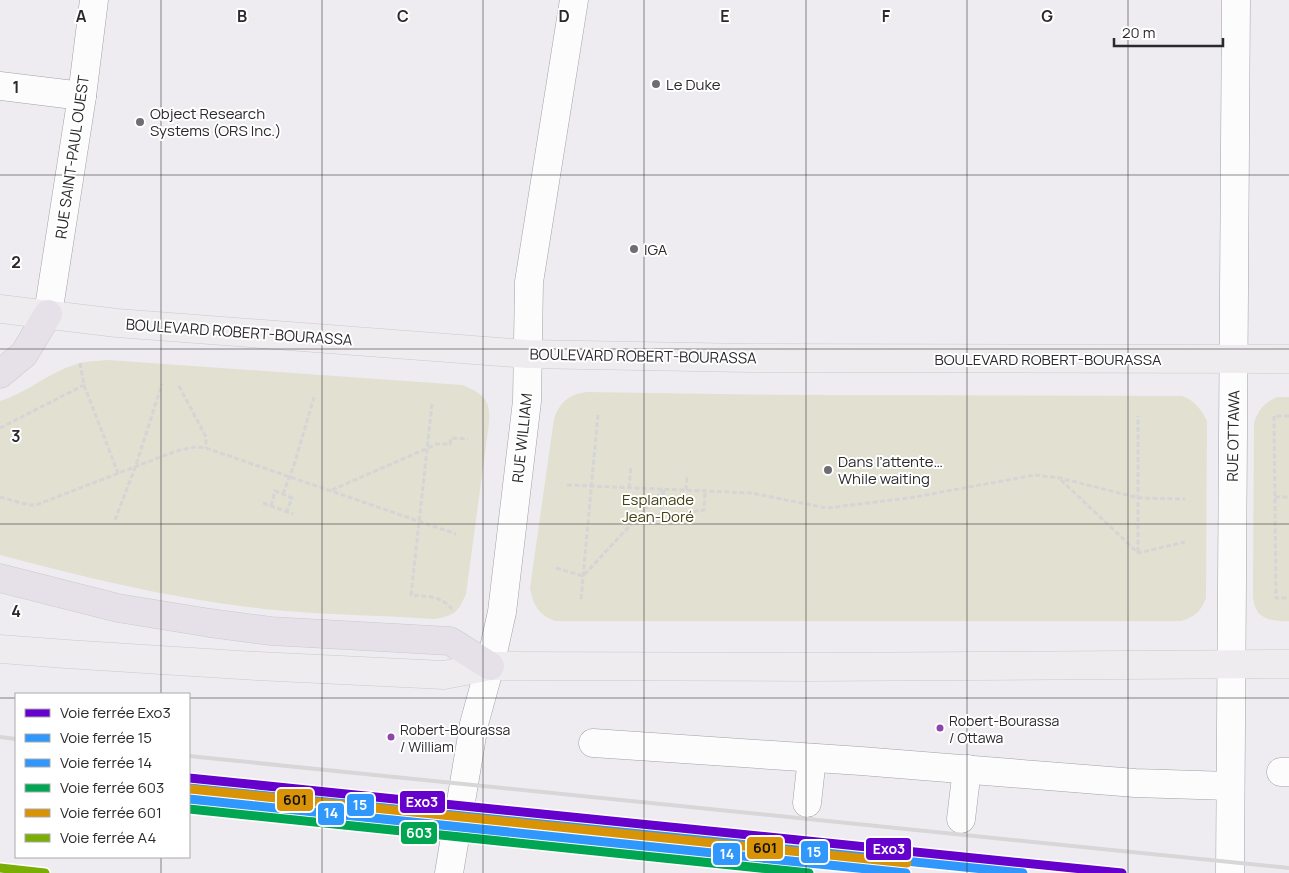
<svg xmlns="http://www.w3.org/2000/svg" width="1289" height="873" font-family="Manrope,sans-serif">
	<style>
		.green { fill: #e1e0d1 }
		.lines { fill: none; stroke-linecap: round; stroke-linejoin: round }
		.minor-casing { stroke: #a2a0a3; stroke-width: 29 }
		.major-casing { stroke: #cac9cb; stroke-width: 29 }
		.highway-casing { stroke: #cac9cb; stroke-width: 29 }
		.path { stroke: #d5d5d6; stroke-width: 3; stroke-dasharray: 5 2.5; stroke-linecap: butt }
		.minor { stroke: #fcfcfd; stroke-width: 28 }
		.major { stroke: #efecf0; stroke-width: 28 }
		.highway { stroke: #e6e1e9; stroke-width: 28 }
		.rail { stroke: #d7d7d7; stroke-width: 4 }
		.rail-1-casing { stroke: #fff; stroke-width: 12 }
		.rail-2-casing { stroke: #fff; stroke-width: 12 }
		.rail-3-casing { stroke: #fff; stroke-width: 12 }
		.rail-4-casing { stroke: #fff; stroke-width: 12 }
		.rail-5-casing { stroke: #fff; stroke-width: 12 }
		.rail-6-casing { stroke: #fff; stroke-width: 12 }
		.rail-1 { stroke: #60c; stroke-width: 9 }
		.rail-2 { stroke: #3098fc; stroke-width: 9 }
		.rail-3 { stroke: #3098fc; stroke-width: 9 }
		.rail-4 { stroke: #00a651; stroke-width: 9 }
		.rail-5 { stroke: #d89307; stroke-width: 9 }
		.rail-6 { stroke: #7bae04; stroke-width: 9 }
		.grid { fill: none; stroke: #2b292c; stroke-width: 1; stroke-opacity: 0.55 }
		.poi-dot { fill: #6f6d71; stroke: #fff; stroke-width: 2 }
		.bus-dot { fill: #8e44ad; stroke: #fff; stroke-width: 2 }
		.labels { text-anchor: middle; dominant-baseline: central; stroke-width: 4; stroke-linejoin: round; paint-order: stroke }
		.bus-label { font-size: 14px; fill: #2b292c; stroke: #fff; text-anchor: start }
		.poi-label { font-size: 15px; fill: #2b292c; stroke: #fff; text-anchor: start }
		.street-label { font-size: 15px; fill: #2b292c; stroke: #fff }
		.park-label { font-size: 15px; fill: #434213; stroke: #fff }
		.grid-label { font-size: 16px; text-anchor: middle; font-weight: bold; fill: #2b292c; stroke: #fff; stroke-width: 4; stroke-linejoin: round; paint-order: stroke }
		.line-badge { stroke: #fff; stroke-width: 2 }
		.badge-label { font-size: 14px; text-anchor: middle; font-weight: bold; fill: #fff }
		.pale-badge-label { font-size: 14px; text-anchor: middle; font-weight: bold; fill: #111 }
	</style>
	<rect width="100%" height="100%" fill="#eeecf0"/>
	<!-- green -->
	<g class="green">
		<path d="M108 360 462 385C483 393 491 400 489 423L466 594C458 612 455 616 434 619 378 615 320 615 264 609 174 599 87 578 0 555V401C27 393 49 372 77 364 87 361 98 361 108 360Z"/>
		<path d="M587 392 788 395 1182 396C1194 400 1202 410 1207 421L1206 598C1201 611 1195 617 1181 621H555C539 615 533 605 530 588L554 419C560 402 569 394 587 392Z"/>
		<path d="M1277 397H1289V621C1268 621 1255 619 1253 596L1254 423C1258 410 1265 402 1277 397Z"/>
	</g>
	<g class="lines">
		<defs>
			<g id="minor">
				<polyline points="0,86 82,96"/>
				<polyline points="48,314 82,96 94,0"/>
				<polyline points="593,743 861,761 1135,783 1230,786"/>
				<polyline points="1281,772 1289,772"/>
				<polyline points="807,803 812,758"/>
				<polyline points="961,819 967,769"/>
				<polyline points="449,873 474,724 490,666 502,612 527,401 529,282 574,0"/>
				<polyline points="1230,873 1236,0"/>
			</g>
			<g id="major">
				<polyline points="0,309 117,323 527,354 748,358 1289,359"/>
				<polyline points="0,649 66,654 257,666 444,675 490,666 810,667 1289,664"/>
			</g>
			<g id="highway">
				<polyline points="0,374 24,354 48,314"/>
				<polyline points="0,578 118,608 210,623 271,631 450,641 490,666"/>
			</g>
		</defs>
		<!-- minor casing -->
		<use href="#minor" class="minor-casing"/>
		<!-- major casing -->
		<use href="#major" class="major-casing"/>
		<!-- highway casing -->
		<use href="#highway" class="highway-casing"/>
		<!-- path -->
		<g class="path">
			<polyline points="80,363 84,385 118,473"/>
			<polyline points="179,386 206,437 206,448"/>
			<path d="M432 404 411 595C427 596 441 596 452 609"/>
			<polyline points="1289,416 1274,416 1276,598 1289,598"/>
			<polyline points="0,428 84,385"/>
			<polyline points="1061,480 1138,553 1185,542"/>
			<polyline points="567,485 751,493 827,508 909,498 1035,475 1060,478 1139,498 1185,499"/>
			<polyline points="629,488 631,467"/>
			<polyline points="332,490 437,444 450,444 451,438 468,439"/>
			<polyline points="664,490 660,516 704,510 705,491"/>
			<polyline points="686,490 687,475"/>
			<polyline points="283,494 294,465 314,397"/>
			<polyline points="0,497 29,505 36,505 176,451 194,447 206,448 456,534"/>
			<polyline points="1275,497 1289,497"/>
			<polyline points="263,503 293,514"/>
			<polyline points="271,506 275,491 292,498 287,511"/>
			<polyline points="115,520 136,465 162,384"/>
			<polyline points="1138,552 1138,416"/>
			<polyline points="556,568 583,576 663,490"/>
			<polyline points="581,599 598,414"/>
			<polyline points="970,736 971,728"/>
		</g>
		<!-- minor -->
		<use href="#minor" class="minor"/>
		<!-- major -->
		<use href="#major" class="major"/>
		<!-- highway -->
		<use href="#highway" class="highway"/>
		<!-- rail -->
		<g class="rail">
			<polyline points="0,737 16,739"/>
			<polyline points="189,756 1289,868"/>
		</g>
		<defs>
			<polyline id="rail-1" points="189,778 1122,873"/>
			<polyline id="rail-2" points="189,788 1023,873"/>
			<polyline id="rail-3" points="189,799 906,873"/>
			<polyline id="rail-4" points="189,809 809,873"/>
			<polyline id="rail-5" points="190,789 907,863"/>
			<polyline id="rail-6" points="0,868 45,873"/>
		</defs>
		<!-- rail-1 casing -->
		<use href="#rail-1" class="rail-1-casing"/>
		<!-- rail-2 casing -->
		<use href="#rail-2" class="rail-2-casing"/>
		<!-- rail-3 casing -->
		<use href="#rail-3" class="rail-3-casing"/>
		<!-- rail-4 casing -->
		<use href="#rail-4" class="rail-4-casing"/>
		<!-- rail-5 casing -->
		<use href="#rail-5" class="rail-5-casing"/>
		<!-- rail-6 casing -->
		<use href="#rail-6" class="rail-6-casing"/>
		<!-- rail-1 -->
		<use href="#rail-1" class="rail-1"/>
		<!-- rail-2 -->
		<use href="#rail-2" class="rail-2"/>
		<!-- rail-3 -->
		<use href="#rail-3" class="rail-3"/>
		<!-- rail-4 -->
		<use href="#rail-4" class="rail-4"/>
		<!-- rail-5 -->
		<use href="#rail-5" class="rail-5"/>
		<!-- rail-6 -->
		<use href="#rail-6" class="rail-6"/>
	</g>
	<!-- grid -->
	<path class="grid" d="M161 0V694M322 0V873M483 0V873M644 0V873M806 0V873M967 0V873M1128 0V873M0 175H1289M0 349H1289M0 524H1289M0 698H16M189 698H1289M161 857V873"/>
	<!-- markers -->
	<g class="poi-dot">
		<circle cx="656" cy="84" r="5"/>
		<circle cx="140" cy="122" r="5"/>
		<circle cx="634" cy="249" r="5"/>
		<circle cx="828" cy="470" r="5"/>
	</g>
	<g class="bus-dot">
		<circle cx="940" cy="728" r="4.5"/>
		<circle cx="391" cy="737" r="4.5"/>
	</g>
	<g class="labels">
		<!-- bus labels -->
		<g class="bus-label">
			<text x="949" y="720">Robert-Bourassa<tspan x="949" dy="17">/ Ottawa</tspan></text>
			<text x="400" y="729">Robert-Bourassa<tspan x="400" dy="17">/ William</tspan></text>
		</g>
		<!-- poi labels -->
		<g class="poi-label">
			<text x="666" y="84">Le Duke</text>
			<text x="150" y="113">Object Research<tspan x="150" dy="17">Systems (ORS Inc.)</tspan></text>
			<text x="644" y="249">IGA</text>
			<text x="838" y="461">Dans l’attente…<tspan x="838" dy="17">While waiting</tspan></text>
		</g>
		<!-- street labels -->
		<g class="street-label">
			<text transform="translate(72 157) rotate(-82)">RUE SAINT-PAUL OUEST</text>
			<text transform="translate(239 332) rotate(4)">BOULEVARD ROBERT-BOURASSA</text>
			<text transform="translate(643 356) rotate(1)">BOULEVARD ROBERT-BOURASSA</text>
			<text x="1048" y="359">BOULEVARD ROBERT-BOURASSA</text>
			<text transform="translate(1233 436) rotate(-89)">RUE OTTAWA</text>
			<text transform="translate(522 438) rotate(-84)">RUE WILLIAM</text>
		</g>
		<!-- park labels -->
		<g class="park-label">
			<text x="658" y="499">Esplanade<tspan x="658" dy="17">Jean-Doré</tspan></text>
		</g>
	</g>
	<g class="grid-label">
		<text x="81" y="22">A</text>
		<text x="242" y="22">B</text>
		<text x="403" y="22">C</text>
		<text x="564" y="22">D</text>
		<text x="725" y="22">E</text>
		<text x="886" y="22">F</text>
		<text x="1047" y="22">G</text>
		<text x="16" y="93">1</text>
		<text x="16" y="268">2</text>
		<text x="16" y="442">3</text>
		<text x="16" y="617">4</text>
	</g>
	<g class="line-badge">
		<rect x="276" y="788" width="38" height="24" rx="5" fill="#d89307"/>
		<rect x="399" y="790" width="47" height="24" rx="5" fill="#60c"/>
		<rect x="346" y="793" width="29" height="24" rx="5" fill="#3098fc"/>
		<rect x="317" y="802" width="28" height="24" rx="5" fill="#3098fc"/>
		<rect x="400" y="821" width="38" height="24" rx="5" fill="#00a651"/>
		<rect x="746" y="836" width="38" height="24" rx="5" fill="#d89307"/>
		<rect x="865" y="837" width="47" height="24" rx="5" fill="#60c"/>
		<rect x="800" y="840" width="29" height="24" rx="5" fill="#3098fc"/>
		<rect x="712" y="842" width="29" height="24" rx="5" fill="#3098fc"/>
	</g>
	<g class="badge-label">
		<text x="422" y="807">Exo3</text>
		<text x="360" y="810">15</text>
		<text x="331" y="818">14</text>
		<text x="419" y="838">603</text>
		<text x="889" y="854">Exo3</text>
		<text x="814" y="857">15</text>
		<text x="727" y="859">14</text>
	</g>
	<g class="pale-badge-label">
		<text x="295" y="805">601</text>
		<text x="765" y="853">601</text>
	</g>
	<!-- legend -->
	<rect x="15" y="693" width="175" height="165" fill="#ffffff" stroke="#aaa9ab"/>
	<rect x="25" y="709" width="25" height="8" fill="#6600cc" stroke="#aaa9ab"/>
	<text x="60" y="718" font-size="15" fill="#2b292c">Voie ferrée Exo3</text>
	<rect x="25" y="734" width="25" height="8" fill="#3098fc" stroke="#aaa9ab"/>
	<text x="60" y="743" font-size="15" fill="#2b292c">Voie ferrée 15</text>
	<rect x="25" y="759" width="25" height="8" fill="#3098fc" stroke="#aaa9ab"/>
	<text x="60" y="768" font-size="15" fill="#2b292c">Voie ferrée 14</text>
	<rect x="25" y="784" width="25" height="8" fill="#00a651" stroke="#aaa9ab"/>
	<text x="60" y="793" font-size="15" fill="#2b292c">Voie ferrée 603</text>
	<rect x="25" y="809" width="25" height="8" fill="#d89307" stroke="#aaa9ab"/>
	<text x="60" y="818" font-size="15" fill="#2b292c">Voie ferrée 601</text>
	<rect x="25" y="834" width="25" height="8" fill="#7bae04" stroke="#aaa9ab"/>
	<text x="60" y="843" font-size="15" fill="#2b292c">Voie ferrée A4</text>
	<!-- scale -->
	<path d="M1114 38v8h109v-8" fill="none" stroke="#2b292c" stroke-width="2.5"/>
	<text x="1122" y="38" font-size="15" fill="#2b292c" stroke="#ffffff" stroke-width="4" paint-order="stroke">20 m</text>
</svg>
